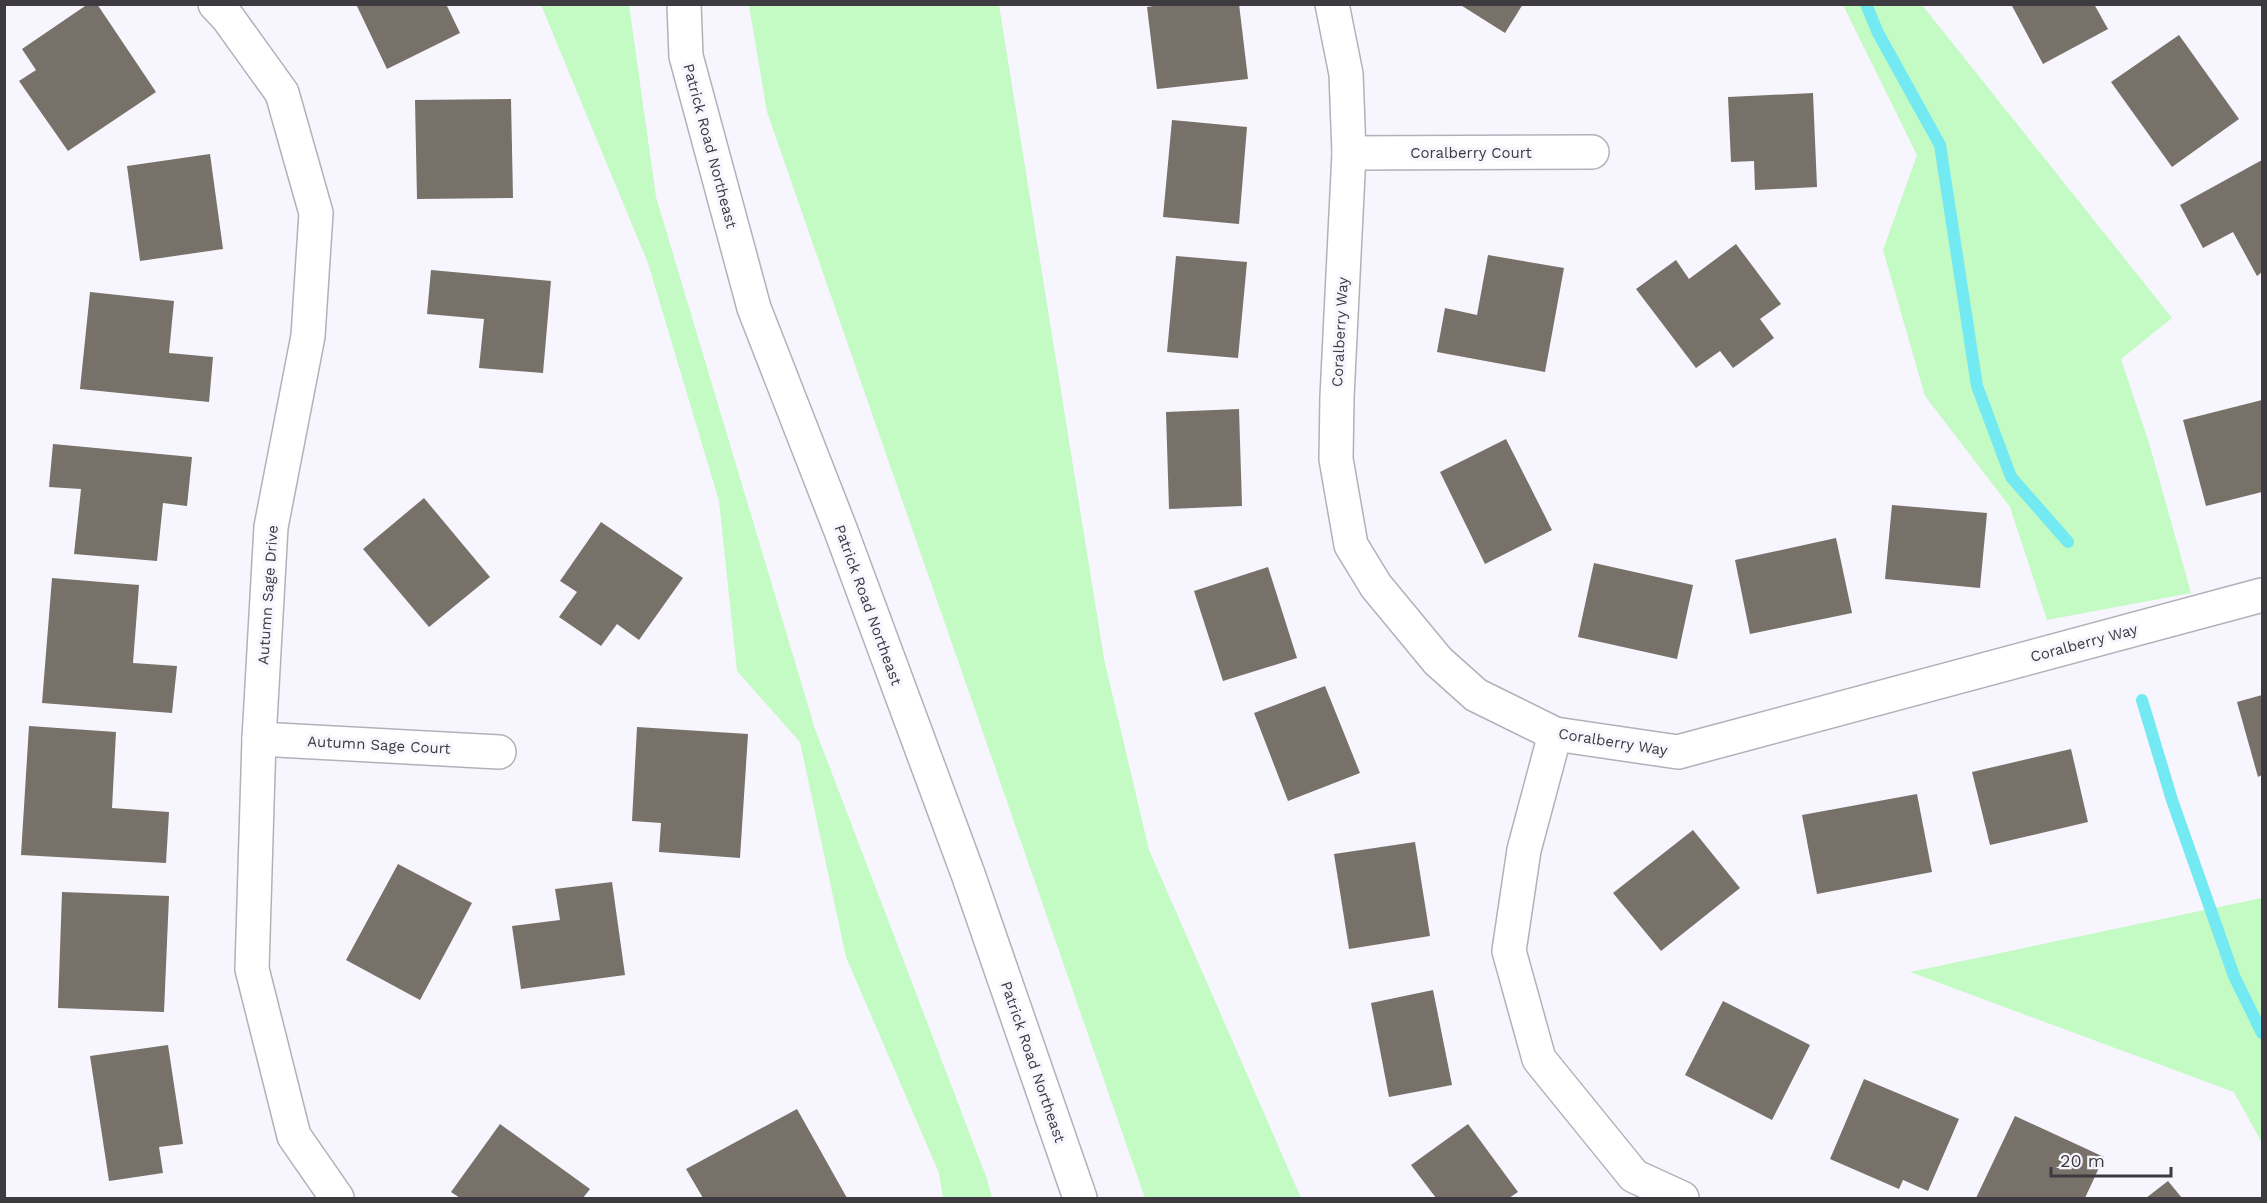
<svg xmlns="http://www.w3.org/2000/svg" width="2267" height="1203" font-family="'Work Sans',sans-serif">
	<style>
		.green { fill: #c4fac3 }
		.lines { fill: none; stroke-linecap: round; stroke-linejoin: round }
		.stream { stroke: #73e9f2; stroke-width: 12 }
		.building { fill: #787169 }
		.minor-casing { stroke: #b3b0ba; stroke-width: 36 }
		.minor { stroke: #fff; stroke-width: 33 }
		.labels { text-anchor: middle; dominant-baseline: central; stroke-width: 6; stroke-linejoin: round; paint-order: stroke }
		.street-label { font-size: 15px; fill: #3d3b40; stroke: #f7f5fe }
	</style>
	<rect width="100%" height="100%" fill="#f7f5fe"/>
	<!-- green -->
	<g class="green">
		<polygon points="541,5 629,5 656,197 815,729 987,1179 992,1198 943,1198 939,1173 846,957 800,742 737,671 719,501 648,263"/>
		<polygon points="749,5 999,5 1104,659 1149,850 1301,1198 1145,1198 767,112"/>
		<polygon points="1843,5 1922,5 2172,318 2121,359 2149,443 2191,593 2047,620 2010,507 1925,396 1883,250 1917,155"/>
		<polygon points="2262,898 2262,1143 2234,1092 1910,972"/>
	</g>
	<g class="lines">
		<!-- stream -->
		<g class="stream">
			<polyline points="1866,4 1878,33 1940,145 1977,386 2011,477 2068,542"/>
			<polyline points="2142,700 2172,800 2234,976 2262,1033"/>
		</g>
	</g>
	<!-- building -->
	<g class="building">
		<polygon points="88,4 97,4 156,92 68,151 19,81 36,70 22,49"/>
		<polygon points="356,4 446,4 460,33 387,69"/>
		<polygon points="1166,4 1239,4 1248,79 1157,89 1147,7"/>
		<polygon points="1459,4 1523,4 1505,33"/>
		<polygon points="2011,4 2094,4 2108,29 2043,64"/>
		<polygon points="2179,35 2239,119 2172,167 2111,82"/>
		<polygon points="1813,93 1817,187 1755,190 1754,161 1731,162 1728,97"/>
		<polygon points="511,99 513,198 417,199 415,100"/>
		<polygon points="1172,120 1247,127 1239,224 1163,217"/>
		<polygon points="210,154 223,249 140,261 127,166"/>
		<polygon points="2262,160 2262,272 2257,276 2233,232 2203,248 2180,205"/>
		<polygon points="1736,244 1781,304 1760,319 1774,338 1733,368 1720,351 1696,368 1636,289 1676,260 1689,279"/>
		<polygon points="1488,255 1564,268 1545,372 1437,352 1445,308 1477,315"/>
		<polygon points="1176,256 1247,262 1238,358 1167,352"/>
		<polygon points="431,270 551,281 543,373 479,368 484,319 427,314"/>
		<polygon points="90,292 174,301 169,353 213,357 209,402 80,389"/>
		<polygon points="2262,400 2262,492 2206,506 2183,420"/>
		<polygon points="1239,409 1242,506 1169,509 1166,412"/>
		<polygon points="1506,439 1552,530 1485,564 1440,472"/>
		<polygon points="53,444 192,457 187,506 163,503 157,561 74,554 81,489 49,487"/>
		<polygon points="424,498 490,577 429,627 363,549"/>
		<polygon points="1892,505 1987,513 1980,588 1885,579"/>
		<polygon points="601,522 683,578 639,640 617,624 601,646 559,617 577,592 560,581"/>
		<polygon points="1836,538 1852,613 1750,634 1735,560"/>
		<polygon points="1594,563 1693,585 1677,659 1578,637"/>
		<polygon points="1268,567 1297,658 1223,681 1194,591"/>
		<polygon points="52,578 139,585 133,663 177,666 172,713 42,703"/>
		<polygon points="1325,686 1360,773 1288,801 1254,713"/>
		<polygon points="2262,695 2262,775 2258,777 2237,702"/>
		<polygon points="29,726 116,732 112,808 169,812 166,863 21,855"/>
		<polygon points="637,727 748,734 740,858 659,852 661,823 632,821"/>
		<polygon points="2071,749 2088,822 1990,845 1972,772"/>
		<polygon points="1917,794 1932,872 1817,894 1802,815"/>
		<polygon points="1693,830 1740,888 1661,951 1613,893"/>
		<polygon points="1415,842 1430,936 1349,949 1334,854"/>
		<polygon points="398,864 472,903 420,1000 346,960"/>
		<polygon points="612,882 625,975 521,989 512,926 560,920 555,889"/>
		<polygon points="62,892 169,896 164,1012 58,1008"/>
		<polygon points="1433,990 1452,1085 1389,1097 1371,1003"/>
		<polygon points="1723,1001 1810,1045 1772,1120 1685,1075"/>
		<polygon points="168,1045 183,1144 159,1147 163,1173 109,1181 90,1056"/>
		<polygon points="1864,1079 1959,1119 1928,1191 1903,1180 1899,1189 1830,1159"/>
		<polygon points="797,1109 847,1198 703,1198 686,1169"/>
		<polygon points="2015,1116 2104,1157 2085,1198 1976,1198"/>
		<polygon points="500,1124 590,1189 583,1198 460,1198 451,1192"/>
		<polygon points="1468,1124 1518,1192 1509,1198 1436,1198 1411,1165"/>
		<polygon points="2168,1181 2182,1198 2146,1198"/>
	</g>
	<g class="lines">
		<defs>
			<g id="minor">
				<polyline points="215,4 228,18 282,93 316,213 308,336 271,527 259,739 252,969 294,1136 337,1198"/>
				<polyline points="684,4 686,56 754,308 841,531 968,874 1080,1198"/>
				<polyline points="1332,4 1346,74 1349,153 1337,397 1336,459 1351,545 1376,586 1438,661 1476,695 1555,734 1678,752 2262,595"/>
				<polyline points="1349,153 1592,152"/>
				<polyline points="1555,734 1524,850 1509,951 1539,1059 1634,1176 1682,1198"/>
				<polyline points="259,739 499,752"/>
			</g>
		</defs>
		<!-- minor casing -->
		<use href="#minor" class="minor-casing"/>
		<!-- minor -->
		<use href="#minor" class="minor"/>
	</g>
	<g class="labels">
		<!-- street labels -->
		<g class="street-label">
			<text transform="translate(710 146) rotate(75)">Patrick Road Northeast</text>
			<text x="1471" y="153">Coralberry Court</text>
			<text transform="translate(1340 332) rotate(-87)">Coralberry Way</text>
			<text transform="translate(268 595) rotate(-86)">Autumn Sage Drive</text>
			<text transform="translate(868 605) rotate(70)">Patrick Road Northeast</text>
			<text transform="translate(2084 643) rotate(-15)">Coralberry Way</text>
			<text transform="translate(1613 742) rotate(9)">Coralberry Way</text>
			<text transform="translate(379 745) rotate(3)">Autumn Sage Court</text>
			<text transform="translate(1033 1062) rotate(71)">Patrick Road Northeast</text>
		</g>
	</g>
	<!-- border -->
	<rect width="2267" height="1203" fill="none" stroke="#3d3b40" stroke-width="12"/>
	<!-- scale -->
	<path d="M2051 1167v9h120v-9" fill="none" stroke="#3d3b40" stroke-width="3"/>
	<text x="2060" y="1167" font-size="18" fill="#3d3b40" stroke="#f7f5fe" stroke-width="4.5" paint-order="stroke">20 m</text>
</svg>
